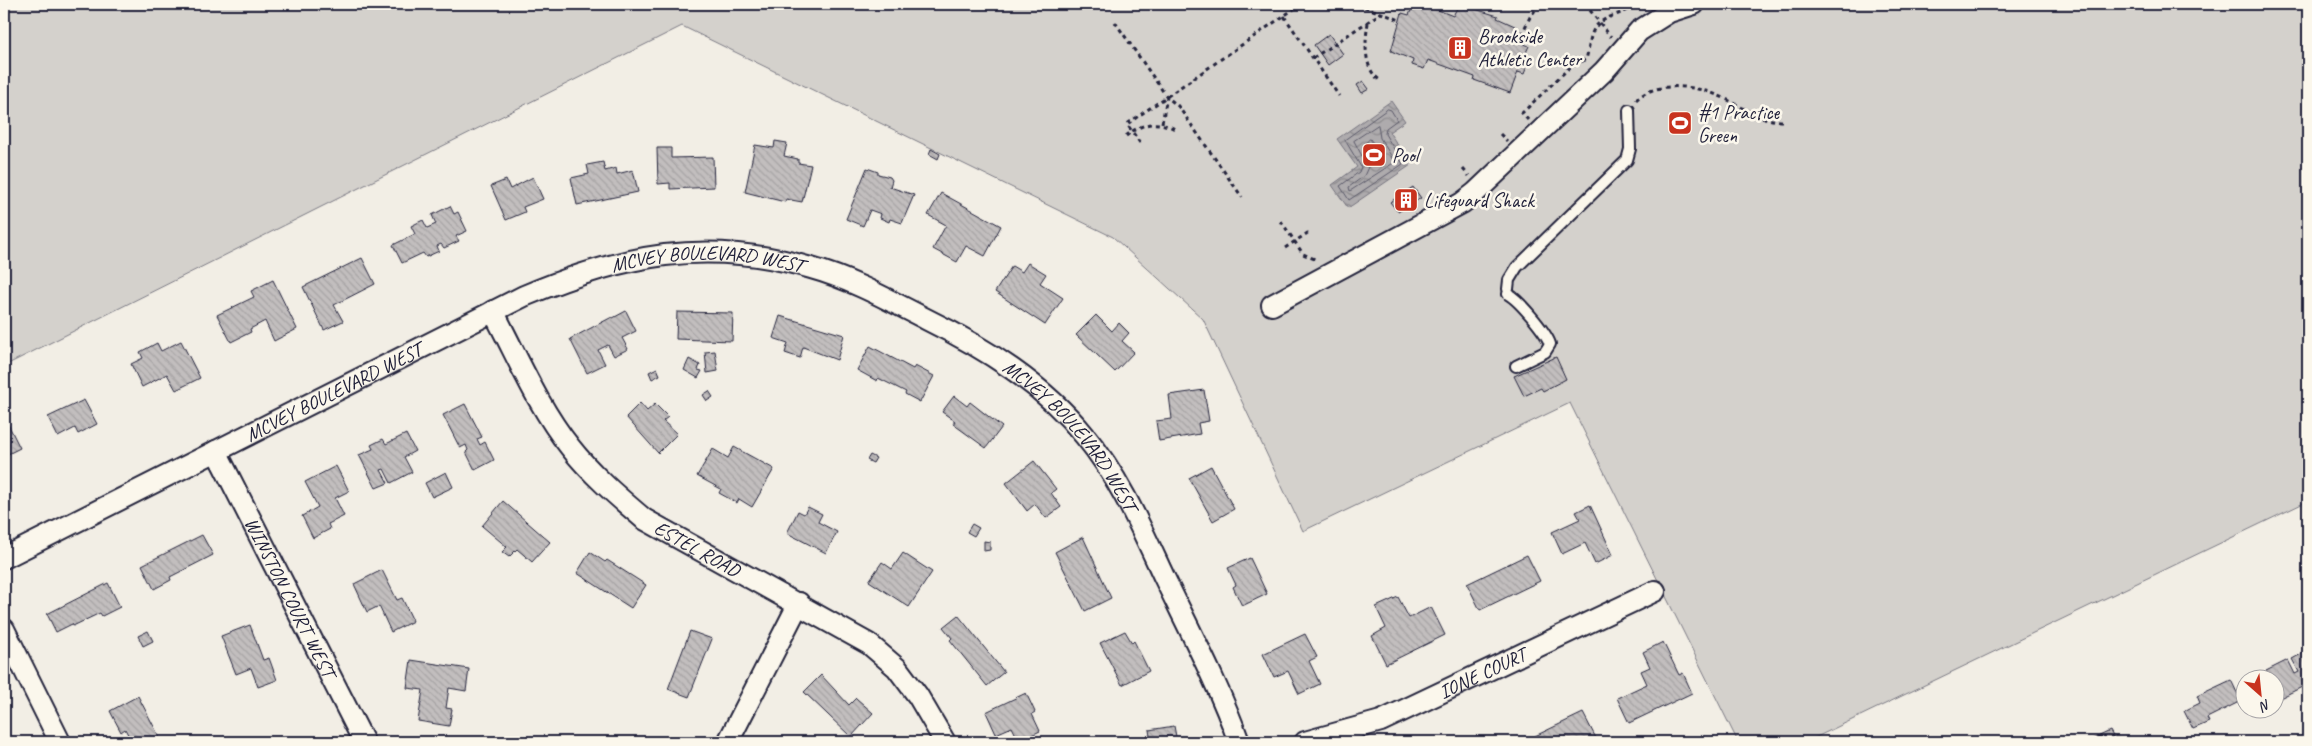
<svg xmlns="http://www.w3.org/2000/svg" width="2312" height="746" font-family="Caveat,sans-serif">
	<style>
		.green { fill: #d4d1cc; stroke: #7b7a84 }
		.water { fill: url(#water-waves); stroke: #76747f }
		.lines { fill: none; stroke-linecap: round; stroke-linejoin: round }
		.shore { stroke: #5a5969; stroke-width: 1 }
		.building { fill: url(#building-back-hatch); stroke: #22223b }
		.lane-casing { stroke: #22223b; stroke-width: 14 }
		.street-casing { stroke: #22223b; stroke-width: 24 }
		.path { stroke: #22223b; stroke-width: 3; stroke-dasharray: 4 4; stroke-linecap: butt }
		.lane { stroke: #fbf7ec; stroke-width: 10 }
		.street { stroke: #fbf7ec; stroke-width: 20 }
		.labels { text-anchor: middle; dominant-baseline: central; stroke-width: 5; stroke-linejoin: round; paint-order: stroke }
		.poi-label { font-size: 20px; fill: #22223b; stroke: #fbf7ec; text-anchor: start }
		.street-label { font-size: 20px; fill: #22223b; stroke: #fbf7ec }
	</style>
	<defs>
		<pattern id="water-waves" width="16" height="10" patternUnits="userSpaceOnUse" patternTransform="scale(1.25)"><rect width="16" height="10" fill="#aeabad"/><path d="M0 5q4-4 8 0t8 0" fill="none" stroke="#8d8b8e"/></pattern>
		<pattern id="building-back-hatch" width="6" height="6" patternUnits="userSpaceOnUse" patternTransform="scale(1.25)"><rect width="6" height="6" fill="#c2bebe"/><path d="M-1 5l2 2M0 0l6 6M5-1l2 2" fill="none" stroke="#a6a3a4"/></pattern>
	</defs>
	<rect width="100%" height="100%" fill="#f2eee5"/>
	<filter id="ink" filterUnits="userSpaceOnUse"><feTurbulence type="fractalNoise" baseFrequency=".02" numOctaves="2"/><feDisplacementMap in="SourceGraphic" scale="10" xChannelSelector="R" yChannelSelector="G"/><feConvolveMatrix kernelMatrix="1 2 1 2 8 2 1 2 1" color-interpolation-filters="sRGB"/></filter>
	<g filter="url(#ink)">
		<!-- green -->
		<polygon class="green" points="4,4 2308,4 2308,501 1806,742 1738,742 1570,403 1303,531 1203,319 1113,237 682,26 4,366"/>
		<!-- water -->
		<polygon class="water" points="1391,101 1405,121 1389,132 1411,165 1348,208 1332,185 1357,167 1337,139"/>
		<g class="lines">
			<!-- shore -->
			<g class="shore">
				<polygon points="1388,109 1391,110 1397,120 1386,128 1385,134 1403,164 1349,200 1340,186 1359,172 1361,167 1345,140"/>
				<polygon points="1378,125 1380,138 1395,162 1350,191 1349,187 1364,176 1368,167 1354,141"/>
				<polygon points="1370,139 1384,158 1378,165 1375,164 1364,145"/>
			</g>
		</g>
		<!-- building -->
		<g class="building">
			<polygon points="1414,4 1429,4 1428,6 1453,16 1459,4 1466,4 1465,6 1498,16 1497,18 1517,27 1512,39 1529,46 1523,59 1529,61 1524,74 1518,72 1510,93 1474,80 1475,77 1428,60 1424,69 1412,65 1413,60 1391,51 1402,13 1409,15"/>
			<polygon points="1329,34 1343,54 1328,65 1314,45"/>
			<polygon points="1363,81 1369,89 1362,93 1357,85"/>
			<polygon points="775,141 787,143 784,156 798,159 798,163 811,165 802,202 786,199 785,202 745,192 755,145 774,148"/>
			<polygon points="657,148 671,148 671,158 713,157 714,187 670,189 670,183 658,184"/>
			<polygon points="931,149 940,154 938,159 929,154"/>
			<polygon points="603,162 605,171 616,168 617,174 633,170 638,192 577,205 571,178 589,174 587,165"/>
			<polygon points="867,168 878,172 878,174 890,177 892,180 890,187 914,195 902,223 890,219 889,222 880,218 881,214 870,210 863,226 846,219"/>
			<polygon points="533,177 543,199 523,207 525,212 506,220 491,186 506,180 510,189"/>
			<polygon points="1413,187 1421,198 1398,212 1390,202"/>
			<polygon points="941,193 1001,226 985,256 966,246 957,262 933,249 946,225 928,215"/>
			<polygon points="450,206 454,214 458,212 467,231 456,236 459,241 444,248 441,244 437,246 439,251 426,257 423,253 402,263 393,245 415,234 411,226 423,220 427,228 436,224 432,215"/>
			<polygon points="362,258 375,284 334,305 343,321 324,330 303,287"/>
			<polygon points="1028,263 1046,274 1040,283 1063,298 1045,325 995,292 1012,266 1022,272"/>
			<polygon points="273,280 297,329 274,341 265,321 250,329 251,332 231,342 217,315 254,297 251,291"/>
			<polygon points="626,311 636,331 622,338 628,349 614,356 608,345 598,350 605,364 587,373 570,339 612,317 613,318"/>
			<polygon points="677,312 733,313 732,341 676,339"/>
			<polygon points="1096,315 1112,331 1119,323 1129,333 1122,341 1134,352 1115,372 1076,335"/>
			<polygon points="780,316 844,335 837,360 803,347 800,358 785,353 788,343 773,338"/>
			<polygon points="181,341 200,378 176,390 167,374 142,387 131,364 143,358 140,352 157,343 161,351"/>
			<polygon points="870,346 913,369 915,366 934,376 920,402 905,394 906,392 878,378 877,381 857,370"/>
			<polygon points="715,351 718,371 707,373 705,352"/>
			<polygon points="1556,357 1566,379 1543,391 1541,388 1524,396 1514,376"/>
			<polygon points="689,359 700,365 698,370 702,371 698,378 684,370"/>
			<polygon points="657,368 660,375 652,379 649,372"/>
			<polygon points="1204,390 1209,421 1198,423 1200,434 1159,441 1156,421 1172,419 1169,395"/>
			<polygon points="709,391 713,397 707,401 703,395"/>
			<polygon points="954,396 967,406 970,402 1002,427 986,448 953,424 955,421 942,412"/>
			<polygon points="84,400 97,424 78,434 75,428 58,437 48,417"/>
			<polygon points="640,403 647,411 655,404 668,417 663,421 677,434 658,453 626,417"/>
			<polygon points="465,404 482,437 477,439 480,445 485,442 494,460 475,470 466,452 468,450 466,445 460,448 443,415"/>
			<polygon points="6,420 20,448 4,456 4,421"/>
			<polygon points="406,434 415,451 404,457 412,472 391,483 384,469 381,470 388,483 376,488 359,455 373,449 371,445 383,439 386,444"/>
			<polygon points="734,447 774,469 752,507 739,499 737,503 719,493 721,489 697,476 713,449 728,458"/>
			<polygon points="870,455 876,458 873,463 867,460"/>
			<polygon points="1034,461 1056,489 1051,493 1061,507 1046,518 1035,504 1027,511 1006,483"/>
			<polygon points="336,466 349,491 335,498 344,516 328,524 330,529 313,538 302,516 318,507 305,482"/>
			<polygon points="1211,466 1234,509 1213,521 1189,478"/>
			<polygon points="446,472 453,487 432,497 425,483"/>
			<polygon points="503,501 550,542 532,562 517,549 509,557 502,552 507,547 482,526"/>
			<polygon points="1590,505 1613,555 1595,564 1585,543 1562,554 1552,532 1580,519 1576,512"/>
			<polygon points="808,507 822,514 818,522 837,532 826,553 787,533 798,511 804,514"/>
			<polygon points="972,524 979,528 974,536 967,532"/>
			<polygon points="202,535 213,555 170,577 171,580 154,589 142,565"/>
			<polygon points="1083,537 1111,598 1085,611 1055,552"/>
			<polygon points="984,541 990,542 990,550 984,551"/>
			<polygon points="590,552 605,562 607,560 646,585 631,608 577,573"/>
			<polygon points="903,553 932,572 909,607 869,581 882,562 892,569"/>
			<polygon points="1527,555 1540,581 1480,610 1467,584"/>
			<polygon points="1250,558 1267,594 1242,606 1233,587 1236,585 1228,568"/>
			<polygon points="382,570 397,600 402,598 413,621 391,632 379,606 367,612 354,584"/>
			<polygon points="108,583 120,607 102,616 100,613 73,626 72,624 56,632 47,614"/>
			<polygon points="1398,597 1409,618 1431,607 1445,635 1386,664 1372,636 1386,628 1376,607"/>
			<polygon points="958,615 1004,672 987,686 950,640 952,638 943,627"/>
			<polygon points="250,625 263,660 269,658 277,680 258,687 251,668 236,674 221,636"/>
			<polygon points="148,631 153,641 143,646 138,636"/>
			<polygon points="690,631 712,639 689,697 668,689"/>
			<polygon points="1125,631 1132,643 1134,641 1149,671 1122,685 1100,643"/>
			<polygon points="1305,634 1317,657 1309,661 1320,684 1299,694 1288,671 1274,677 1263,654"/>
			<polygon points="1663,642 1679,675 1683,673 1692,693 1629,723 1617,698 1647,684 1641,671 1650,667 1643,652"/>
			<polygon points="2305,652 2308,658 2308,684 2280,698 2274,687 2274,678 2270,678 2266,671 2288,660 2295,674 2299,672 2292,659"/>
			<polygon points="411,660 469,669 466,691 449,688 446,708 452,709 449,726 418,721 423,690 407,688"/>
			<polygon points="821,675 849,705 856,698 873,713 851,737 804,692"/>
			<polygon points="2231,680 2241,701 2207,718 2209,722 2193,729 2184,711 2200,703 2197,696"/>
			<polygon points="1026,693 1035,712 1032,714 1040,731 1019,741 1012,727 996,734 986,712"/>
			<polygon points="138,696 162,742 132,742 125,729 121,732 110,711"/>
			<polygon points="1583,713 1598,742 1538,742 1535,736"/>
			<polygon points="1174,726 1177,742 1151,742 1149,730"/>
			<polygon points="2110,731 2116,742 2087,742"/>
		</g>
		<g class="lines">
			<defs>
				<g id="lane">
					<polyline points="1508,289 1509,280 1517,267 1627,160 1630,149 1629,110"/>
					<path d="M1508 294C1519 300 1546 332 1550 344L1545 352 1516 366"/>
				</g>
				<g id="street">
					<polyline points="1272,305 1462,203 1475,193 1604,71 1639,31 1669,12 1694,4"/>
					<path id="s1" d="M493 311C517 356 538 407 570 447 591 474 618 497 644 519L869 644 897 668 918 696 945 742"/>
					<path id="s2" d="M216 451 364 742"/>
					<path id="s3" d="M4 558 524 296C621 255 707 237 811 268 851 279 889 300 926 319 985 348 1043 384 1085 436 1120 478 1142 530 1165 579 1191 633 1219 686 1239 742"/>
					<polyline points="4,629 60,742"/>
					<polyline points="728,742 799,603"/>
					<path id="s4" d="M1305 742 1381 721 1655 591"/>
				</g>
			</defs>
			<!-- lane casing -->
			<use href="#lane" class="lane-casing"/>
			<!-- street casing -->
			<use href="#street" class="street-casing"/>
			<!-- path -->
			<g class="path">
				<polyline points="1357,4 1400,20"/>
				<polyline points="1585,4 1611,37"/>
				<polyline points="1284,16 1339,96"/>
				<polyline points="1115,22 1167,97 1178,106 1242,197"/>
				<path d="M1368 23C1365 40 1363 70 1380 80"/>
				<polyline points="1518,42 1530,17 1540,4"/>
				<polyline points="1313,58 1381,13"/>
				<path d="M1636 100C1655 81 1694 85 1717 95 1740 104 1759 122 1785 121"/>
				<path d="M1528 120 1522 113 1568 69 1586 59C1589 50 1589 40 1593 31 1600 15 1624 16 1636 4"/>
				<polyline points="1162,123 1167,97"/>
				<polyline points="1500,134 1507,141"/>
				<path d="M1126 136C1143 122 1158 120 1177 130"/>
				<polyline points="1140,143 1127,124 1301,4"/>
				<polyline points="1463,169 1469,176"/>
				<polyline points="1281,221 1303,254 1317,260"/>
				<polyline points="1285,248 1309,232"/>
				<polyline points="4,249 9,247"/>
			</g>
			<!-- lane -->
			<use href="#lane" class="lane"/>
			<!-- street -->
			<use href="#street" class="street"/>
		</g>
	</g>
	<!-- icons -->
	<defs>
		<symbol id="building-square" viewBox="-11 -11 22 22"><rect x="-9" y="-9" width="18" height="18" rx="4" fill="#c8321e" stroke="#fbf7ec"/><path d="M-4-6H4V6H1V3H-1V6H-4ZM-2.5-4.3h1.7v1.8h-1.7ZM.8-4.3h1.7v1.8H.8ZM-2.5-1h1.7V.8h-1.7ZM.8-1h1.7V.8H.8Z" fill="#fff"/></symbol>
		<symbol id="stadium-square" viewBox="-11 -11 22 22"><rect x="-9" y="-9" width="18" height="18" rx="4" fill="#c8321e" stroke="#fbf7ec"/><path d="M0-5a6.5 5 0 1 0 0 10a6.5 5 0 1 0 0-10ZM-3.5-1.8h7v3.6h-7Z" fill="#fff"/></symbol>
	</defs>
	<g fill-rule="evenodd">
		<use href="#building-square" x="1446" y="34" width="28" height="28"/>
		<use href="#stadium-square" x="1666" y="109" width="28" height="28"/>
		<use href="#stadium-square" x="1360" y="141" width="28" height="28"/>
		<use href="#building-square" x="1392" y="186" width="28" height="28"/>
	</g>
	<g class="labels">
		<!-- poi labels -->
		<g class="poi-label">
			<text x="1478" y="36">Brookside<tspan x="1478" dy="23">Athletic Center</tspan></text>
			<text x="1698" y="112">#1 Practice<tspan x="1698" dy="23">Green</tspan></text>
			<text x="1392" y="155">Pool</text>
			<text x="1424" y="200">Lifeguard Shack</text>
		</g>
		<!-- street labels -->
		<g class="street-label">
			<text stroke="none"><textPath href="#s3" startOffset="772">MCVEY BOULEVARD WEST</textPath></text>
			<text stroke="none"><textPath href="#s3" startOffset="369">MCVEY BOULEVARD WEST</textPath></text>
			<text stroke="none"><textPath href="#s3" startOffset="1192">MCVEY BOULEVARD WEST</textPath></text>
			<text stroke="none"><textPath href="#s1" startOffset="321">ESTEL ROAD</textPath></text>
			<text stroke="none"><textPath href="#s2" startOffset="164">WINSTON COURT WEST</textPath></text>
			<text stroke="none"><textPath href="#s4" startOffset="191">IONE COURT</textPath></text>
		</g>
	</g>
	<!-- margin -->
	<rect width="2312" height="746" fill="none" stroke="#fbf7ec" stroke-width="20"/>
	<rect x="10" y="10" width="2292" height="726" fill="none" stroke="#22223b" stroke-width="2" filter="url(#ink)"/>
	<!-- north arrow -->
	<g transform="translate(2260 694) rotate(153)"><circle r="24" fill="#fbf7ec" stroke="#a4a2a5"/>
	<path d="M0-4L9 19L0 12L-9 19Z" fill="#c8321e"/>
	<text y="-8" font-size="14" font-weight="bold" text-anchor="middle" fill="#22223b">N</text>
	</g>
</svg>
